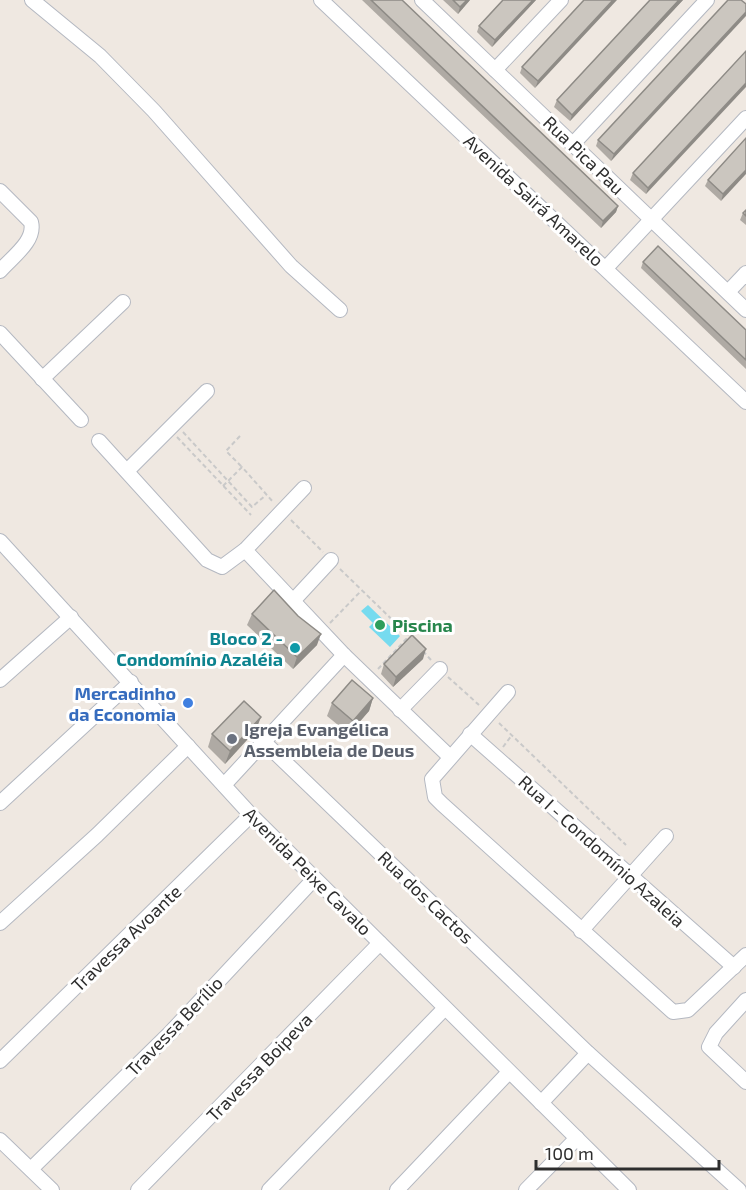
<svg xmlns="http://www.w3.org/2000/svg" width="746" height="1190" font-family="'Exo 2',sans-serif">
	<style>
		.water { fill: #76dbef }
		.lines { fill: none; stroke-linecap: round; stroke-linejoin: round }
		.minor-casing { stroke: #b4b8c1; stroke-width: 16 }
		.path { stroke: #c9c9c9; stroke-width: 2; stroke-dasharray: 4.5 3; stroke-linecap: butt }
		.minor { stroke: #fff; stroke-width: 14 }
		.wall { fill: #afaaa4 }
		.shaded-wall { fill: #8e8b86 }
		.building { fill: #cbc6bf; stroke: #8e8b86; stroke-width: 1.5 }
		.leisure-dot { fill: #2e9e5b; stroke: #fff; stroke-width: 2 }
		.culture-dot { fill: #0f9aa8; stroke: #fff; stroke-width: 2 }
		.shop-dot { fill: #3f7fe0; stroke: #fff; stroke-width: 2 }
		.worship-dot { fill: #6b7280; stroke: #fff; stroke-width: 2 }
		.labels { text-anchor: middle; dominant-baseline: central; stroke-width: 6; stroke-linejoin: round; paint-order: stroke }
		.street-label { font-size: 18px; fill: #2e2e2e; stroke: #fff }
		.leisure-label { font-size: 18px; font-weight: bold; fill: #27864d; stroke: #fff; text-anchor: start }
		.culture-label { font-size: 18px; font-weight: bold; fill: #0d838f; stroke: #fff; text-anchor: end }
		.shop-label { font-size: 18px; font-weight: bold; fill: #366cbe; stroke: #fff; text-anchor: end }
		.worship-label { font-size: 18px; font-weight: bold; fill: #5b616d; stroke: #fff; text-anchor: start }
	</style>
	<rect width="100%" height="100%" fill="#efe8e1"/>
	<!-- water -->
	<polygon class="water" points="368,605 400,636 390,647 369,627 373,623 361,611"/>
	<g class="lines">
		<defs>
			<g id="minor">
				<polyline points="32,0 100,56 154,111 291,266 340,310"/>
				<polyline points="321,0 746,402"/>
				<polyline points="422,0 746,310"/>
				<polyline points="495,70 561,0"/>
				<polyline points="572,145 707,0"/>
				<path d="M0 191 31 222C36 241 12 257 0 271"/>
				<polyline points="606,268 746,118"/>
				<polyline points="728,292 746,273"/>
				<polyline points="0,333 81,420"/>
				<polyline points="42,379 123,302"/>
				<polyline points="99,441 207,560 222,567 245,550 304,488"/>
				<polyline points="127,471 207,391"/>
				<polyline points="0,541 251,815 629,1190"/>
				<polyline points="245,550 344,655 450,757"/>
				<polyline points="293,601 331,560"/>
				<polyline points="0,680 71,617"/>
				<polyline points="508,692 432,779 435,797 442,804 673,1012 688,1010 746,955"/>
				<polyline points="400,710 440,669"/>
				<polyline points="470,734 734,967"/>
				<polyline points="264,742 588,1053 739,1190"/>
				<polyline points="224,785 344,655"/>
				<polyline points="0,803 131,682"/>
				<polyline points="0,923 97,835 188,746"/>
				<polyline points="581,931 666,836"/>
				<polyline points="746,1000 716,1033 709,1047 746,1082"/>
				<polyline points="0,1061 251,815"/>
				<polyline points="541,1103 588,1053"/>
				<polyline points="0,1140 52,1190"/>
				<polyline points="31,1169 170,1033 314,879"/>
				<polyline points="138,1190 380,943"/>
				<polyline points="269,1190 444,1009"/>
				<polyline points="397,1190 509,1072"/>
				<polyline points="526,1190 577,1138"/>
			</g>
		</defs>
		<!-- minor casing -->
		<use href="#minor" class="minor-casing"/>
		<!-- path -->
		<g class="path">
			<polyline points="183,432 252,507 266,495"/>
			<polyline points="240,436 226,451 242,467"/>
			<polyline points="177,437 251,515"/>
			<polyline points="223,486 242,467 274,503"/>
			<polyline points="291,520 323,552"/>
			<polyline points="340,569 411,638"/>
			<polyline points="330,623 361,591"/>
			<polyline points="423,651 431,660"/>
			<polyline points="378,669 409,636"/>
			<polyline points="448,677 479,705"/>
			<polyline points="499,723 626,845"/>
			<polyline points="503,747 512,735"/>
		</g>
		<!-- minor -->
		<use href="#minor" class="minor"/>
	</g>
	<!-- wall -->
	<g class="wall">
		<polygon points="362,0 402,0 618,206 616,212 601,228"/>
		<polygon points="443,0 470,0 458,14"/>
		<polygon points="503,0 536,0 492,47 477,32 479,26"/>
		<polygon points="584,0 535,88 520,73 522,67"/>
		<polygon points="650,0 683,0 570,121 554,107 557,100"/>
		<polygon points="746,4 611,161 596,146 598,140"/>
		<polygon points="746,51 646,194 630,180 633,173"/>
		<polygon points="746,138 721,201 705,186 708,180"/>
		<polygon points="746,210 746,225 740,220 743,213"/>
		<polygon points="643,262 746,330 746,369 641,268"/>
		<polygon points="252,614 317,645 293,669 247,625"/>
		<polygon points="423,659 393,687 381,674 384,664"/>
		<polygon points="373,698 369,711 349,734 327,716 332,703"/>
		<polygon points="256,730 225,764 208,747 212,734"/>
	</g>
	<!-- shaded-wall -->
	<g class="shaded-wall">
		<polygon points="467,0 470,0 458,14 460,7"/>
		<polygon points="533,0 536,0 492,47 495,40"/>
		<polygon points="613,0 617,0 535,88 538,81"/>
		<polygon points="679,0 683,0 570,121 572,115"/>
		<polygon points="746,12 746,16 611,161 614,154"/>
		<polygon points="746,83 746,87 646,194 648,188"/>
		<polygon points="746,170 746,174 721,201 723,194"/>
		<polygon points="618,206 616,212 601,228 603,221"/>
		<polygon points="321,634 317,645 293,669 297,657"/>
		<polygon points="426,649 423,659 393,687 396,677"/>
		<polygon points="373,698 369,711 349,734 353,721"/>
		<polygon points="261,717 256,730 225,764 230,751"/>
	</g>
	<!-- building -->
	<g class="building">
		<polygon points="371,0 402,0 618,206 603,221"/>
		<polygon points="453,0 467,0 460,7"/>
		<polygon points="503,0 533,0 495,40 479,26"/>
		<polygon points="584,0 613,0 538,81 522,67"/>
		<polygon points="650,0 679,0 572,115 557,100"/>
		<polygon points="728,0 741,0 746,4 746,12 614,154 598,140"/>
		<polygon points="746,51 746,83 648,188 633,173"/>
		<polygon points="746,138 746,170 723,194 708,180"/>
		<polygon points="746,210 746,216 743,213"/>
		<polygon points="658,246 746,330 746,360 643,262"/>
		<polygon points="274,590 298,616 321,634 297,657 252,614"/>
		<polygon points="412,635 426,649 396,677 384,664"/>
		<polygon points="352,680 373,698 353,721 332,703"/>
		<polygon points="244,701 261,717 230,751 212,734"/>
	</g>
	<!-- markers -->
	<circle class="leisure-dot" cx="380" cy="625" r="6"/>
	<circle class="culture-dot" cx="295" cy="648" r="6"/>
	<circle class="shop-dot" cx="188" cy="703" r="6"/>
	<circle class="worship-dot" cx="232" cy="739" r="6"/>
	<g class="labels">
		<!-- street labels -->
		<g class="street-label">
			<text transform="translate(584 155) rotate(44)">Rua Pica Pau</text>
			<text transform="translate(534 200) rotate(43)">Avenida Sairá Amarelo</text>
			<text transform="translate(602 851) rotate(42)">Rua I - Condomínio Azaleia</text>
			<text transform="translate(308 871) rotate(45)">Avenida Peixe Cavalo</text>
			<text transform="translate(426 897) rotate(44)">Rua dos Cactos</text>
			<text transform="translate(126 938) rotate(-44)">Travessa Avoante</text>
			<text transform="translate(174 1026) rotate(-46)">Travessa Berílio</text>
			<text transform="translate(259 1067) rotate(-46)">Travessa Boipeva</text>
		</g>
		<!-- leisure labels -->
		<g class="leisure-label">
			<text x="392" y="625">Piscina</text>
		</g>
		<!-- culture labels -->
		<g class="culture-label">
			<text x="283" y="638">Bloco 2 -<tspan x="283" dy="21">Condomínio Azaléia</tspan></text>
		</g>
		<!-- shop labels -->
		<g class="shop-label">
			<text x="176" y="693">Mercadinho<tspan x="176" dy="21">da Economia</tspan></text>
		</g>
		<!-- worship labels -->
		<g class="worship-label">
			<text x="244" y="729">Igreja Evangélica<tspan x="244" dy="21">Assembleia de Deus</tspan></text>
		</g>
	</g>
	<!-- scale -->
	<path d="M536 1160v9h183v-9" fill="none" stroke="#2e2e2e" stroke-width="3"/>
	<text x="545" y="1160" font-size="18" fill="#2e2e2e" stroke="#ffffff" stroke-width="4.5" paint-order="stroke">100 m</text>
</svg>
